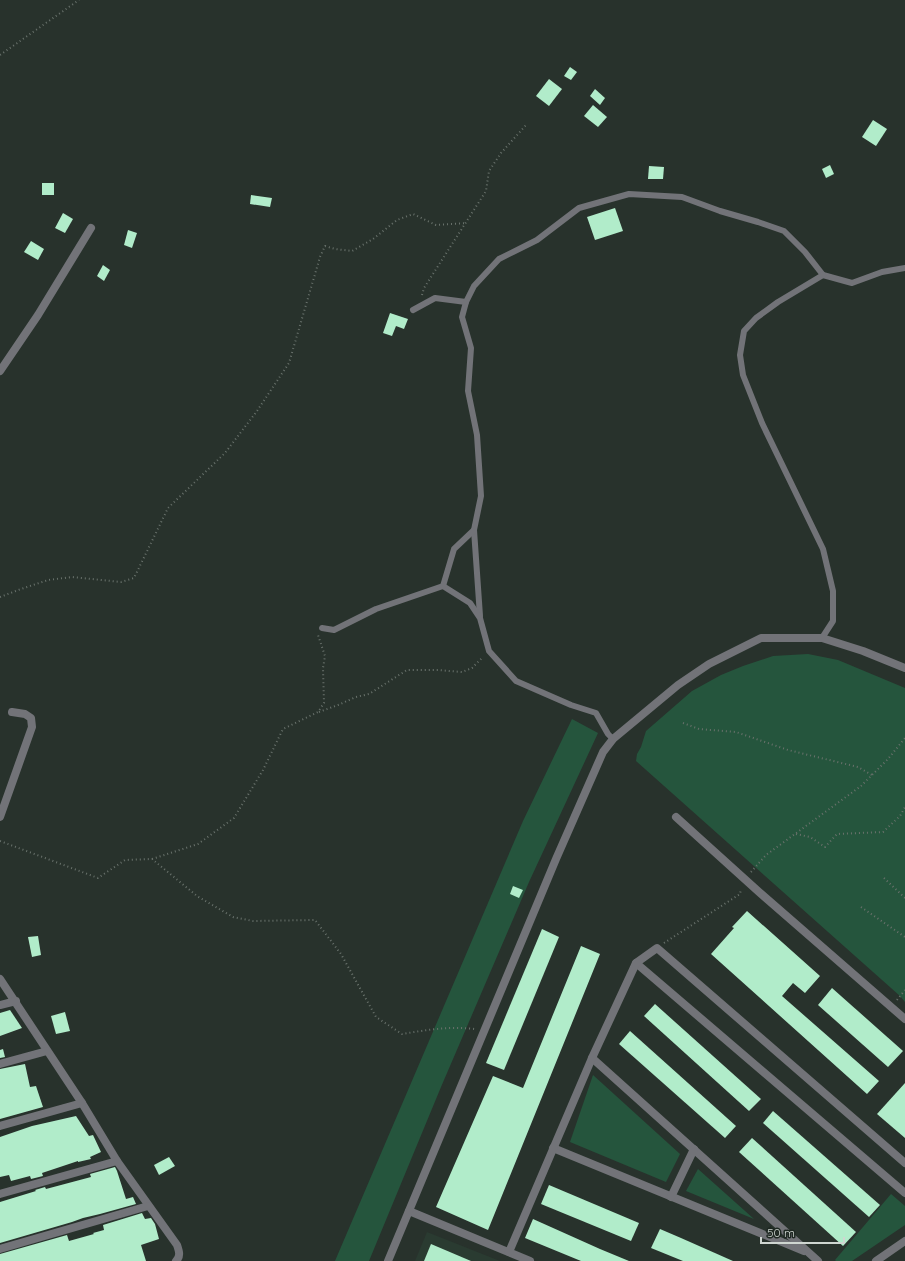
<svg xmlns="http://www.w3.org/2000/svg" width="905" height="1261" font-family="Quicksand,sans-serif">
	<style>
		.built { fill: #2a3b31 }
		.green { fill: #25553d }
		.building { fill: #b1ecca }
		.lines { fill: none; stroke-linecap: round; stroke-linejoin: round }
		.path { stroke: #69726c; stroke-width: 2; stroke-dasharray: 1 3; stroke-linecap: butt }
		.lane { stroke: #727378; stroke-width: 6 }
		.street { stroke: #727378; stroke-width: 8 }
	</style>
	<rect width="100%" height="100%" fill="#28322c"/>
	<!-- built -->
	<polygon class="built" points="427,1232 500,1261 415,1261"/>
	<!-- green -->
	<g class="green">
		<polygon points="808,654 838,660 905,688 905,1002 900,996 636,761 637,754 641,747 646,731 692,691 721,675 743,666 773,656"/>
		<polygon points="572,719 598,733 529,882 441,1087 369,1261 335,1261 523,821"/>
		<polygon points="593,1075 680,1154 666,1182 570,1142"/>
		<polygon points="698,1169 754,1219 686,1191"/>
		<polygon points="891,1194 905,1206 905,1225 852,1261 836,1261 835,1260"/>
	</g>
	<!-- building -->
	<g class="building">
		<polygon points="570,67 577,72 571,80 564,76"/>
		<polygon points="549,79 562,89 549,106 536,96"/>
		<polygon points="595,89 605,98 600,105 590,96"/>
		<polygon points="593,105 607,117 598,127 584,116"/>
		<polygon points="873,120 887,129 876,146 862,137"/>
		<polygon points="830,165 834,174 826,178 822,169"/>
		<polygon points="649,166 664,167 663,179 648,179"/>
		<rect x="42" y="183" width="12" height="12"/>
		<polygon points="251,195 272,198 270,207 250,204"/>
		<polygon points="615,208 623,231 595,240 587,217"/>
		<polygon points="63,213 73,219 65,233 55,228"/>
		<polygon points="128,230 137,233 132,248 124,245"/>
		<polygon points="31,241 44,249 38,260 24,252"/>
		<polygon points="103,265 110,270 104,281 97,276"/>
		<polygon points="390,313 408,319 404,329 396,326 392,336 383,333"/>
		<polygon points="513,886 523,890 519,898 510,894"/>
		<polygon points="747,911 820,976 805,993 793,983 782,996 879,1081 867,1094 711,954 734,928 732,927"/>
		<polygon points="542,929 559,937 504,1070 486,1063"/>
		<polygon points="38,936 41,955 32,957 28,937"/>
		<polygon points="581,946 600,954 488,1230 436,1207 493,1076 523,1088"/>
		<polygon points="832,988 903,1051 888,1067 818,1005"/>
		<polygon points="655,1004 761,1099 749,1111 644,1016"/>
		<polygon points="10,1010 22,1028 0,1036 0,1013"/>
		<polygon points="65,1012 70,1031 56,1034 51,1016"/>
		<polygon points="630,1031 736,1126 725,1138 619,1044"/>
		<polygon points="3,1049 5,1057 0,1058 0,1050"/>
		<polygon points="25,1064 30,1087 36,1086 43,1107 0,1119 0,1069"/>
		<polygon points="905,1083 905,1138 877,1114"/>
		<polygon points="773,1111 880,1205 869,1217 763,1123"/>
		<polygon points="76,1116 89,1136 93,1135 101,1152 90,1157 91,1159 78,1162 78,1161 42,1173 43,1176 31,1179 30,1176 11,1181 9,1175 0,1177 0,1137 32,1126"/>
		<polygon points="752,1138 856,1232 843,1246 739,1152"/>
		<polygon points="169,1157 175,1166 159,1175 154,1165"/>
		<polygon points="115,1167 117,1171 126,1199 133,1197 136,1204 100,1214 83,1218 72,1222 0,1243 0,1202 36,1191 35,1190 45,1187 46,1189 91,1177 90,1174"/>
		<polygon points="549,1185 639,1223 631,1241 541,1204"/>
		<polygon points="142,1213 145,1219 151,1218 155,1224 159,1239 141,1245 146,1261 0,1261 0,1254 67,1235 69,1241 94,1234 93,1233 104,1230 103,1225"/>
		<polygon points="533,1219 600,1249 629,1261 581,1261 525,1238"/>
		<polygon points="660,1229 681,1238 733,1261 683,1261 651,1248"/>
		<polygon points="431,1244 471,1261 424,1261"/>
	</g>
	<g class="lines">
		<!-- path -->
		<g class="path">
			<polyline points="0,55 79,0"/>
			<polyline points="422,295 424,288 486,191 489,171 501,153 526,125"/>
			<polyline points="0,597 21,589 48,580 72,577 121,582 134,578 168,508 225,453 257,411 289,363 320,257 325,246 335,249 352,251 373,239 397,220 413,214 436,225 466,223"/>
			<polyline points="319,712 338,705 356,697 369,694 407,670 438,670 462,672 472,668 483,657"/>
			<polyline points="683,723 699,729 736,732 788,750 858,767 872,775"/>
			<polyline points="796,834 810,837 825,847 837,834 883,832 900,816 905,807"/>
			<path d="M0 841 98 878 125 860 152 859 197 896 233 917 253 921 315 920 341 954 376 1017 402 1034C426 1030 450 1026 475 1029"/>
			<polyline points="152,859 198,844 234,818 263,770 283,729 318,712 324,703 323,668 325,656 318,635"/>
			<polyline points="751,872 766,855 861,786 888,759 905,738"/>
			<polyline points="884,878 905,898"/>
			<polyline points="861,907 905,937"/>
			<polyline points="664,943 740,894 741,889"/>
			<polyline points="897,1000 905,990"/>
		</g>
		<!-- lane -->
		<g class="lane">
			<polyline points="413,310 435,298 466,302"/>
			<polyline points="474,530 480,616"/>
			<polyline points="443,586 470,603 480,618 489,651 516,681 571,705 596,713 608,734 613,739"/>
			<polyline points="322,628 334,630 376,609 443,586 454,549 474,530 481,496 477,435 468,391 471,348 462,317 466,302 474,286 499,259 537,240 579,208 629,194 682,197 720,211 758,222 784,231 805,252 823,275 852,283 882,272 905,268"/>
			<polyline points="822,638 833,621 833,591 823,549 762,423 743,375 740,355 744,331 756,318 778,302 823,275"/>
		</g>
		<!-- street -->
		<g class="street">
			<polyline points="0,371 38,315 91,228"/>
			<polyline points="0,817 32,727 31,718 25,714 12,712"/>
			<polyline points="676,817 759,892 905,1019"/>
			<polyline points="636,963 905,1193"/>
			<path d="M0 979 82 1103 117 1161 177 1245C179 1251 181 1256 176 1261"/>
			<polyline points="0,1005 16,1001"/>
			<polyline points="592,1058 818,1261"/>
			<polyline points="0,1064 47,1051"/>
			<polyline points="0,1126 82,1103"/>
			<polyline points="553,1148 804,1251"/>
			<polyline points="0,1194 117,1161"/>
			<polyline points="671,1197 694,1149"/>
			<polyline points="409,1211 530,1261"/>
			<polyline points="0,1249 148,1206"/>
			<polyline points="509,1252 592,1058 636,963 657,948 905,1163"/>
			<polyline points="388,1261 556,859 603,752 613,739 678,685 709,664 761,638 822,638 863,651 905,668"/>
			<polyline points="876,1261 905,1241"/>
		</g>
	</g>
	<!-- scale -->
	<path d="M761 1237v6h83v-6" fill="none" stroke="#cfd6d1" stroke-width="2"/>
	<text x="767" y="1237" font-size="12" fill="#cfd6d1" stroke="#1e2822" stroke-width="3" paint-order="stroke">50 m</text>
</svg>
